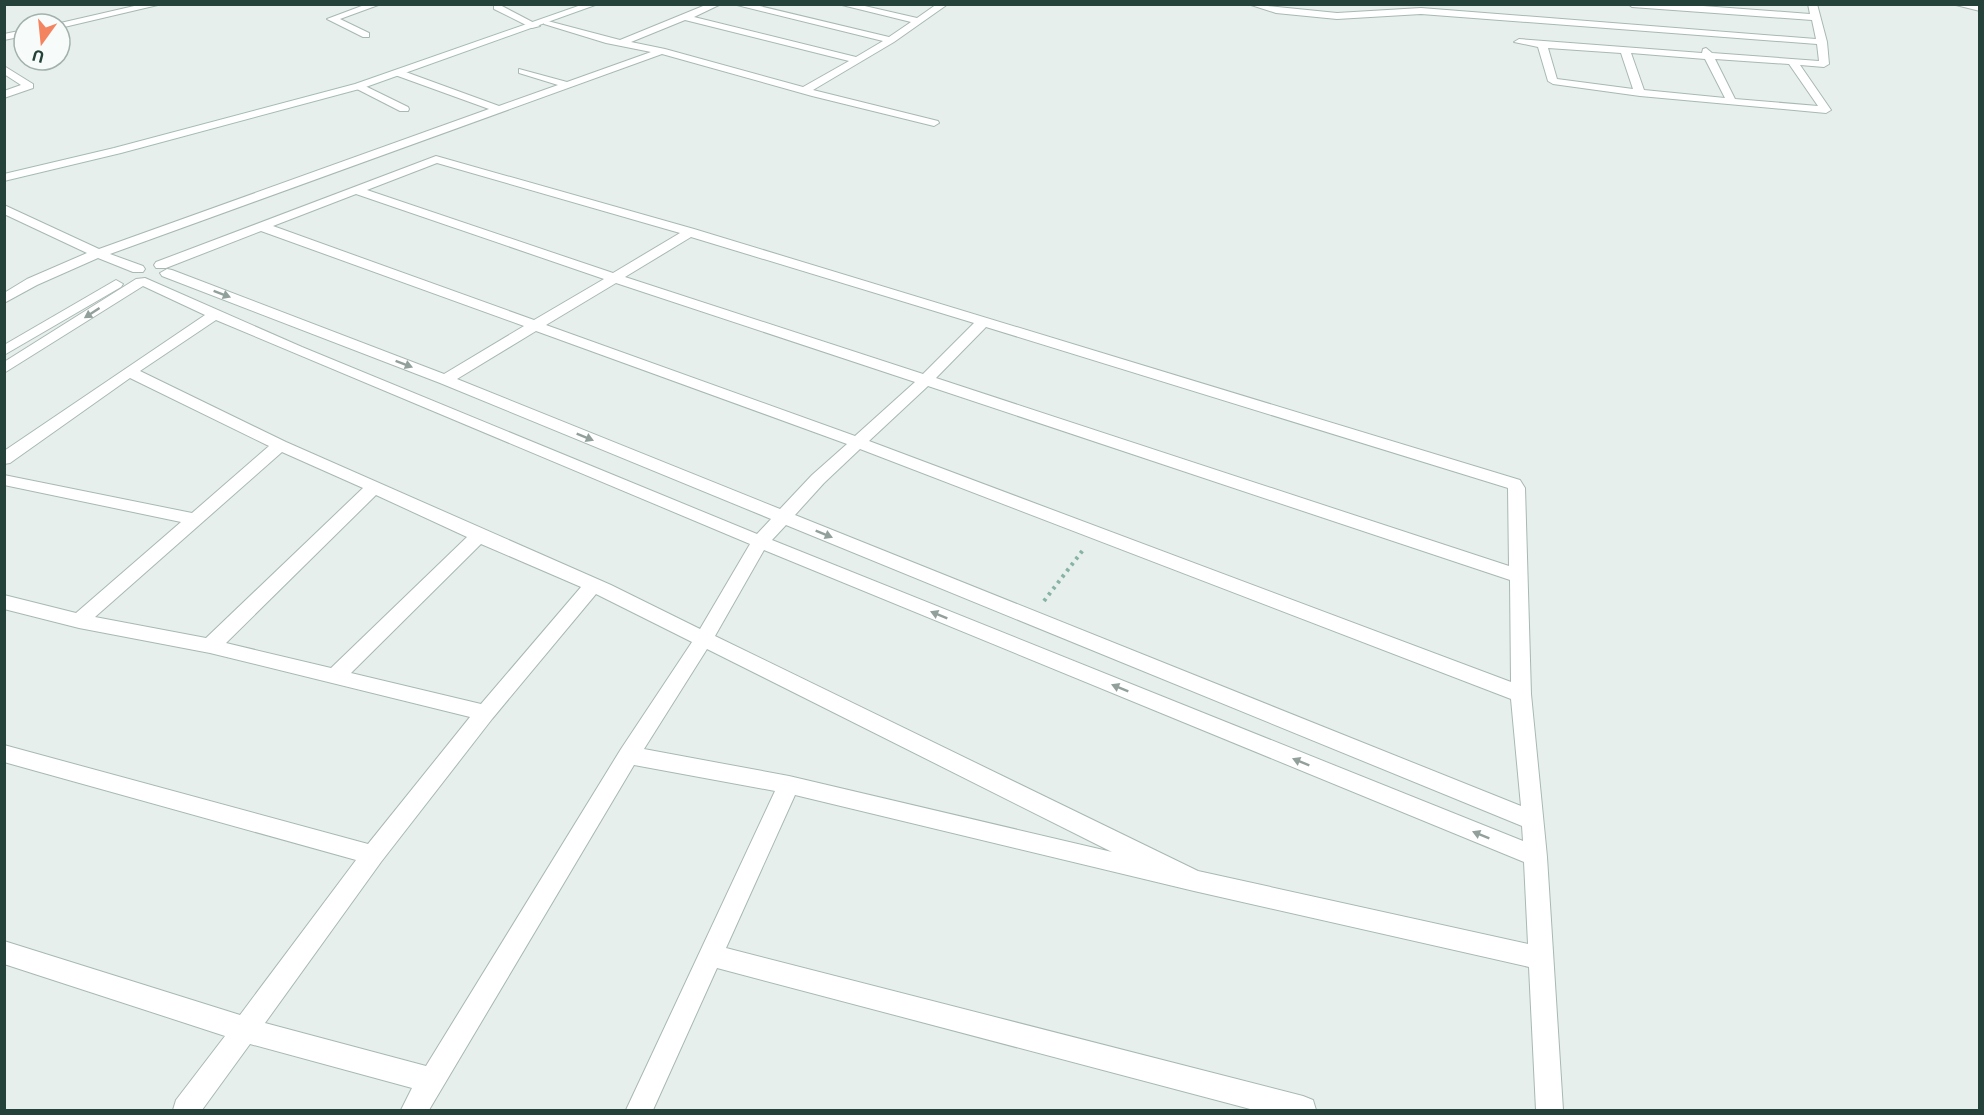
<svg xmlns="http://www.w3.org/2000/svg" width="1984" height="1115" font-family="'Noto Sans',sans-serif">
	<style>
		.lines { fill: none; stroke-linecap: round; stroke-linejoin: round }
		.street-casing { stroke: #a8b8b2; stroke-width: 2 }
		.secondary-casing { stroke: #a4bbb3; stroke-width: 2 }
		.path { stroke: #86b3a5; stroke-width: 4; stroke-dasharray: 3 4.5; stroke-linecap: butt }
		.street { fill: #fff; fill-rule: evenodd }
		.secondary { fill: #fff; fill-rule: evenodd }
		.oneway { fill: #92a09c }
	</style>
	<rect width="100%" height="100%" fill="#e6efeb"/>
	<g class="lines">
		<defs>
			<g id="street">
				<polygon points="143,4 162,4 60,28 60,24 56,24"/>
				<polygon points="367,4 381,4 340,19 369,33 369,37 363,37 327,19"/>
				<path d="M708 4H721L694 17 856 57 883 41 733 4H751L889 37 911 22 838 4H856L917 18 937 4H948L894 42 813 90 938 121 939 123 934 126 812 96 662 54 110 254 143 266 145 269 143 272H133L98 258 37 285 4 303V293L27 279 87 253 4 214V205L99 249 489 109 395 75V71H403L499 106 558 85 519 73V69L567 82 651 52 606 43 544 24V20L620 40ZM685 20 849 61 803 87 665 49 631 42Z"/>
				<path d="M1248 4 1337 13 1421 8 1816 39 1812 20 1632 7 1628 4H1676L1810 14 1808 4H1817L1827 42 1829 64 1824 67 1800 65 1831 110 1826 113 1640 96 1553 84 1548 81 1538 47 1514 42 1519 39 1702 53 1703 49 1706 48 1712 53 1819 61 1817 44 1421 14 1337 19 1276 13ZM1548 48 1621 53 1633 89 1557 79ZM1631 53 1705 59 1725 98 1644 90ZM1715 59 1789 64 1818 106 1735 99Z"/>
				<polygon points="1952,4 1980,5 1980,11"/>
				<polygon points="494,5 500,5 540,26 532,28 494,9"/>
				<polygon points="24,30 24,36 4,40 4,34"/>
				<polygon points="4,66 33,84 33,88 4,98 4,91 21,85 4,74"/>
				<polygon points="359,83 408,107 409,109 408,111 400,111 355,88 354,86"/>
				<path d="M436 156 694 229 1520 480 1525 488 1531 694 1547 857 1563 1110H1536L1529 967 1194 891 795 795 726 948 1303 1096 1313 1100 1316 1110H1254L717 968 653 1110H626L775 791 634 765 429 1110H401L412 1088 250 1044 202 1110H173L176 1100 225 1036 4 964V941L240 1015 356 860 4 762V745L368 844 470 717 210 653 79 628 4 609V595L76 613 181 522 4 485V475L192 513 269 446 130 378 10 463 4 464V451L205 315 143 286 4 373V362L136 279 145 278 302 347 757 534 771 519 440 383 162 276 160 273 167 269 172 270 444 374 524 326 261 231 166 268H156L154 265 156 262ZM437 163 680 233 613 273 367 190ZM356 194 604 279 534 320 273 226ZM691 237 974 323 923 374 625 277ZM616 283 915 382 855 436 546 325ZM216 320 750 544 700 629 611 585 286 442 140 371ZM986 327 1508 488 1509 566 936 378ZM536 331 847 444 812 475 780 509 457 379ZM928 386 1510 580 1511 682 869 441ZM860 449 1511 699 1521 806 795 515 824 483ZM282 452 363 488 206 638 95 617ZM376 495 467 537 331 668 226 643ZM786 525 1522 826 1523 841 772 540ZM481 544 581 587 481 704 351 673ZM764 550 1524 862 1528 944 1198 871 715 636ZM596 594 692 642 621 749 426 1066 265 1023 381 862 492 719ZM707 649 1112 852 789 776 644 749Z"/>
				<polygon points="116,280 123,284 121,287 4,355 4,345"/>
			</g>
			<polygon id="secondary" points="584,4 598,4 363,88 121,153 4,181 4,174 114,148 355,84"/>
		</defs>
		<!-- street casing -->
		<use href="#street" class="street-casing"/>
		<!-- secondary casing -->
		<use href="#secondary" class="secondary-casing"/>
		<!-- path -->
		<polyline class="path" points="1044,601 1083,550"/>
		<!-- street -->
		<use href="#street" class="street"/>
		<!-- secondary -->
		<use href="#secondary" class="secondary"/>
	</g>
	<!-- one-way arrows -->
	<defs><path id="oneway-solid" d="M-6-.8H1V-3.2L6.5 0L1 3.2V.8H-6Z" transform="scale(1.5)"/></defs>
	<g class="oneway">
		<use href="#oneway-solid" transform="translate(222 294) rotate(21)"/>
		<use href="#oneway-solid" transform="translate(92 313) rotate(147)"/>
		<use href="#oneway-solid" transform="translate(404 364) rotate(21)"/>
		<use href="#oneway-solid" transform="translate(585 437) rotate(22)"/>
		<use href="#oneway-solid" transform="translate(824 534) rotate(22)"/>
		<use href="#oneway-solid" transform="translate(939 615) rotate(-158)"/>
		<use href="#oneway-solid" transform="translate(1120 688) rotate(-158)"/>
		<use href="#oneway-solid" transform="translate(1301 762) rotate(-158)"/>
		<use href="#oneway-solid" transform="translate(1481 835) rotate(-158)"/>
	</g>
	<!-- border -->
	<rect width="1984" height="1115" fill="none" stroke="#24423a" stroke-width="12"/>
	<!-- north arrow -->
	<g transform="translate(42 42) rotate(195)"><circle r="28" fill="#f7fbf9" stroke="#a3b1ad" stroke-width="1.5"/>
	<path d="M0-4.5L10 22L0 15L-10 22Z" fill="#f4845f"/>
	<text y="-9" font-size="16" font-weight="bold" text-anchor="middle" fill="#24423a">U</text>
	</g>
</svg>
